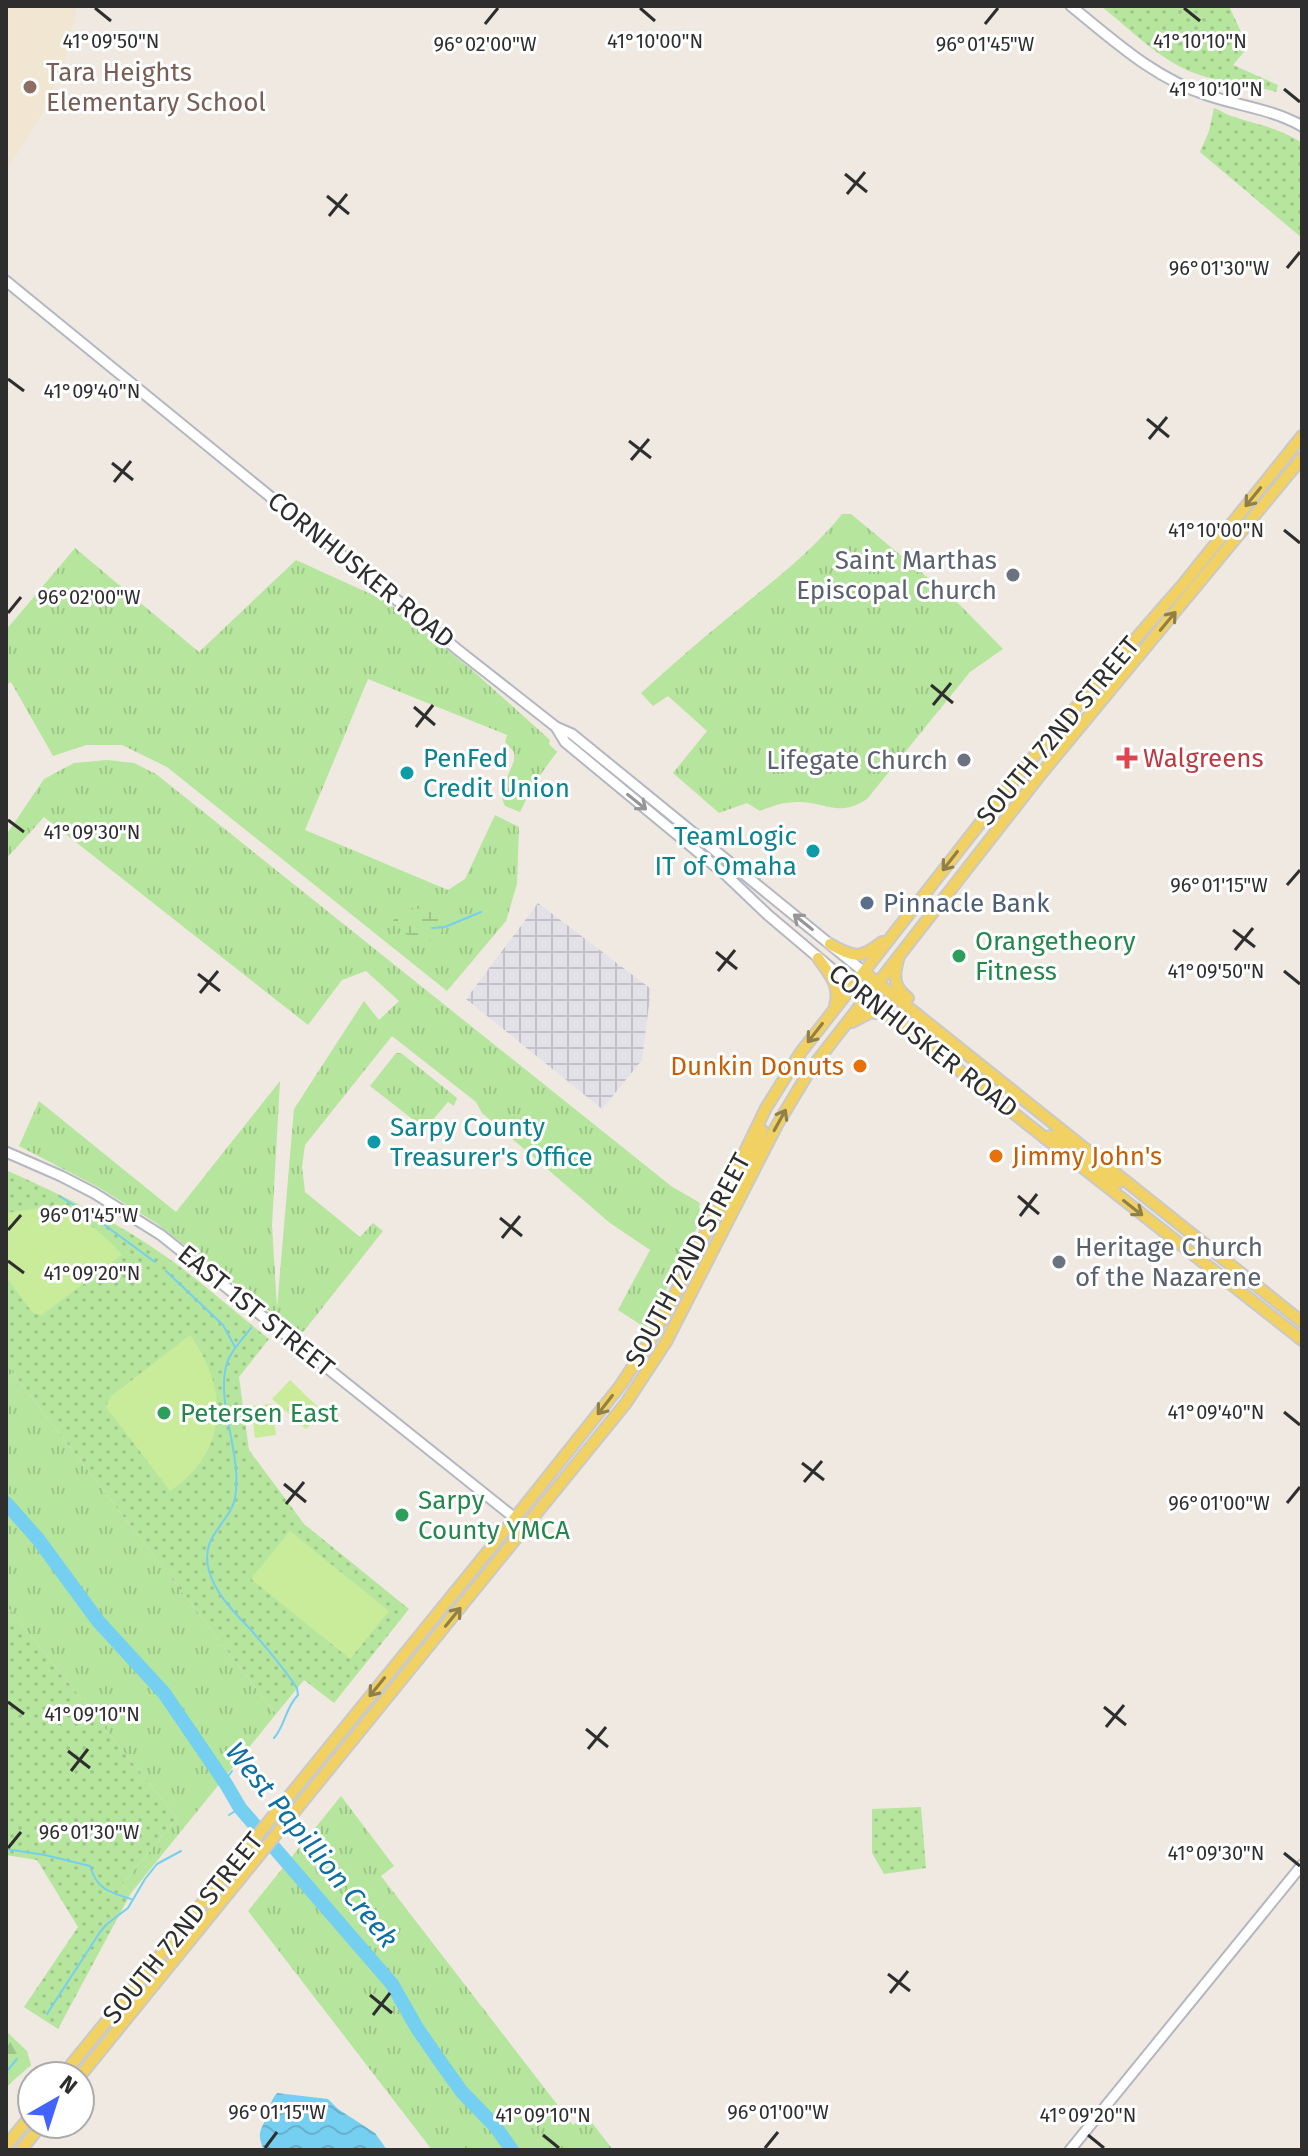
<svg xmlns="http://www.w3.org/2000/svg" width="1308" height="2156" font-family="'Fira Sans',sans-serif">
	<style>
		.industrial { fill: url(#industrial-grid) }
		.education { fill: #f0e6d1 }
		.grass { fill: url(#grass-tufts) }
		.forest { fill: url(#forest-firs) }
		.wetland { fill: url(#wetland-marsh) }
		.park { fill: url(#park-dots) }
		.pitch { fill: #c9ec9a }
		.water { fill: url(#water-waves) }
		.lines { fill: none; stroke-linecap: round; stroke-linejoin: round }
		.stream { stroke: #75cff0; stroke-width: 2 }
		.river { stroke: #75cff0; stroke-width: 14 }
		.secondary-casing { stroke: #b4b7c1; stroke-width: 13 }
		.primary-casing { stroke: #c9c9c9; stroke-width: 14 }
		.secondary { stroke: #fff; stroke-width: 9 }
		.primary { stroke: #f2d163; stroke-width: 10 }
		.oneway { stroke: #908048 }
		.oneway2 { stroke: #969696 }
		.ticks { fill: none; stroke: #2e2e2e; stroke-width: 3 }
		.education-dot { fill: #8d6e63; stroke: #fff; stroke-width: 3 }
		.worship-dot { fill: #6b7280; stroke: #fff; stroke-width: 3 }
		.health-dot { fill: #e0444e; stroke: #fff; stroke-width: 3 }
		.culture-dot { fill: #0f9aa8; stroke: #fff; stroke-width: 3 }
		.service-dot { fill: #5c6f8a; stroke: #fff; stroke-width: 3 }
		.leisure-dot { fill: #2e9e5b; stroke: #fff; stroke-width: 3 }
		.food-dot { fill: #e8710a; stroke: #fff; stroke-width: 3 }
		.labels { text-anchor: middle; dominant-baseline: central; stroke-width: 6; stroke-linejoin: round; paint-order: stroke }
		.education-label { font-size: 26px; fill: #785e54; stroke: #fff; text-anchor: start }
		.worship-label { font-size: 26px; fill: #5b616d; stroke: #fff; text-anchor: end }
		.street-label { font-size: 26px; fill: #2e2e2e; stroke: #fff }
		.culture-label { font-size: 26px; fill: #0d838f; stroke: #fff; text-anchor: start }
		.health-label { font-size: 26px; fill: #be3a42; stroke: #fff; text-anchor: start }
		.service-label { font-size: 26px; fill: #4e5e75; stroke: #fff; text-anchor: start }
		.leisure-label { font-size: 26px; fill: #27864d; stroke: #fff; text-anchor: start }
		.food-label { font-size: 26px; fill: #c56008; stroke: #fff; text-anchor: end }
		.water-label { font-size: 28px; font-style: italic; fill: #0d6fa3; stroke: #fff }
		.ticks-label { font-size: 20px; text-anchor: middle; fill: #2e2e2e; stroke: #fff; stroke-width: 6; stroke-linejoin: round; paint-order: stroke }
	</style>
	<defs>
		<pattern id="industrial-grid" width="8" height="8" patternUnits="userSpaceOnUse" patternTransform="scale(2)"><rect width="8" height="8" fill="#e3e1e8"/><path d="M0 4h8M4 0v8" fill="none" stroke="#c3c1c7"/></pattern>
		<pattern id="grass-tufts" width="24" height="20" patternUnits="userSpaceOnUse" patternTransform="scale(2)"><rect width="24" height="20" fill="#b6e59e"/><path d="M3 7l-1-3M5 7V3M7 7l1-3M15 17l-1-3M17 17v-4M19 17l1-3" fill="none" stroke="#9dc588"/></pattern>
		<pattern id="forest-firs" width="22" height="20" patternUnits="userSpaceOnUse" patternTransform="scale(2)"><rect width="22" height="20" fill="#b6e59e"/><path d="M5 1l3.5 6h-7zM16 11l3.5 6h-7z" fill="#9dc588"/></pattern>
		<pattern id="wetland-marsh" width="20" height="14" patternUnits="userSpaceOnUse" patternTransform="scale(2)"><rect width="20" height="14" fill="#b6e59e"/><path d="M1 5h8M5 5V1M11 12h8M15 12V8" fill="none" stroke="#9dc588"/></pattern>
		<pattern id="park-dots" width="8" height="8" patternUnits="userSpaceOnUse" patternTransform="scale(2)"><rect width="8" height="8" fill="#b6e59e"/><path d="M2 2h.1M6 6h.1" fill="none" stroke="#9dc588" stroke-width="1.8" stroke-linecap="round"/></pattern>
		<pattern id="water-waves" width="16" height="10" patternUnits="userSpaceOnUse" patternTransform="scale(2)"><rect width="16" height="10" fill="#75cff0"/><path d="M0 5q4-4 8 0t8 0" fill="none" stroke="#66b2ce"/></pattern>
	</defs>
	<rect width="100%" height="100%" fill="#efe9e1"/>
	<!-- industrial -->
	<polygon class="industrial" points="538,903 651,989 642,1060 602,1109 466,999"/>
	<!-- education -->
	<polygon class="education" points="6,6 77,6 64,63 44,111 6,171"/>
	<!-- grass -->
	<g class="grass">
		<path d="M842 514H851L957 602 1003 649 970 672 867 799C838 818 827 802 798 802 784 802 772 806 760 811L747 803 719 813 673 773 707 731 668 696 653 706 641 693C670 667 699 641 729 617 769 584 810 554 842 514Z"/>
		<polygon points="75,548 199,652 296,560 386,601 472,670 550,740 549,744 557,752 535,782 520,812 505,806 500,794 514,761 514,752 505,742 507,735 368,679 305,830 448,890 465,879 495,815 519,827 517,884 506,921 447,991 167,767 122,745 86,745 53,756 11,682 6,685 6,630"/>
		<polygon points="107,760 134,763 156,774 671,1186 700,1203 699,1207 702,1217 647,1329 618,1310 650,1250 610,1223 482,1113 476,1102 392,1036 305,1145 302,1167 305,1192 360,1237 373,1223 383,1231 304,1331 298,1333 156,1223 98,1187 19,1146 39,1101 176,1212 280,1081 272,1225 277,1308 294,1109 364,1001 379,1020 399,1001 366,971 342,980 308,1025 44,817 6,859 6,835 44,779 74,763"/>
		<polygon points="396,1053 401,1053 457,1098 454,1106 448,1102 425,1129 370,1086"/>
		<polygon points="6,1364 276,1714 131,1893 122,1885 177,1818 6,1605"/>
		<polygon points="341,1796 394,1866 381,1876 573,2125 586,2115 613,2150 432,2150 248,1911"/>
	</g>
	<!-- forest -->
	<polygon class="forest" points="6,2031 27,2051 31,2065 6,2087"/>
	<!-- wetland -->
	<path class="wetland" d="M425 908C435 911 441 920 442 931 427 952 405 937 393 921 399 910 413 909 425 908Z"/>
	<!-- park -->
	<g class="park">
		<path d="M1101 6H1229L1248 47 1233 65 1278 85 1276 92C1250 84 1222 83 1197 74 1163 63 1130 29 1101 6Z"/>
		<path d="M1214 108C1220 110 1225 114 1231 116 1258 125 1277 127 1302 143V238L1200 152 1209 131Z"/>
		<path d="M6 1170C62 1195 118 1222 168 1258 203 1283 235 1312 269 1339L239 1377 249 1450 304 1524 409 1609 334 1703 304 1680 276 1714 6 1364Z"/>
		<polygon points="6,1605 177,1818 122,1885 131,1893 58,2029 24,2007 78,1927 37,1860 6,1855"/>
		<polygon points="921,1807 926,1868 884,1874 872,1853 872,1809"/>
	</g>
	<!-- pitch -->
	<g class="pitch">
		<path d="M40 1208C77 1212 98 1227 122 1255L42 1315 35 1314 32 1312 6 1277V1213Z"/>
		<path d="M190 1335C229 1389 229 1451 170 1491L106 1407 110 1397Z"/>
		<polygon points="290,1380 323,1412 306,1429 272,1399"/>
		<polygon points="272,1404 276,1435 255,1438 251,1406"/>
		<polygon points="290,1531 389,1611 350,1659 251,1579"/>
	</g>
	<!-- water -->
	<path class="water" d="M277 2093 328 2099 338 2109 375 2133 387 2150H264C255 2130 263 2129 269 2111 271 2103 271 2100 277 2093Z"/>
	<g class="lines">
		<!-- stream -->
		<g class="stream">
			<polyline points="432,928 445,927 481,912"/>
			<polyline points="61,1197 106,1226 155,1262"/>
			<polyline points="166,1271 223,1325 235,1347"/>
			<path d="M251 1328C243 1339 231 1350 227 1363 215 1402 243 1455 235 1498 230 1524 199 1535 209 1571 216 1595 235 1613 251 1630 266 1647 285 1670 297 1688L298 1695C284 1710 286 1724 274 1738"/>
			<polyline points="224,1782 232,1771"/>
			<polyline points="229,1815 240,1808"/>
			<path d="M6 1849 45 1855 90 1866C97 1889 108 1892 131 1899"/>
			<polyline points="47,2014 100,1932 107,1924 128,1908 145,1879 157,1864 181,1851"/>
			<polyline points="6,2072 17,2059"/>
		</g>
		<!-- river -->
		<polyline class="river" points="6,1503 38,1539 98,1621 164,1693 226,1784 240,1808 392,1984 417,2028 444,2067 462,2092 495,2126 512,2150"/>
		<defs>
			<g id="secondary">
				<path d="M1071 6C1113 40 1155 79 1207 95 1239 106 1272 109 1302 126"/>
				<polyline points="6,281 458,650 556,727 572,734 864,972"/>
				<polyline points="556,727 565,742 726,875 768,915 852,986"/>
				<polyline points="6,1152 61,1176 94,1193 161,1235 526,1527"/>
				<polyline points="1070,2150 1302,1865"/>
			</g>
			<g id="primary">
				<path d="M830 944C854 958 861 959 882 942"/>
				<path d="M818 958C829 974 841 985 835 1006"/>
				<path d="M898 960C893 977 894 987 908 998"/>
				<polyline points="864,972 1302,1322"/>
				<polyline points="852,986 1302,1340"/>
				<polyline points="852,1022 871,1012 885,1015"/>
				<polyline points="1045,1138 1051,1136 1057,1137 1118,1183"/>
				<path d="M730 1211C729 1190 755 1153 762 1130"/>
				<polyline points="62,2076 515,1518 620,1386 653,1336 696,1253 766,1108 801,1052 999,799 1049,738 1185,582 1302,436"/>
				<polyline points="80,2076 626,1403 666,1342 777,1125 810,1070 1041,774 1302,458"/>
				<polyline points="6,2146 32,2114"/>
				<polyline points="21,2150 42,2124"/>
			</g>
		</defs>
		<!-- secondary casing -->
		<use href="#secondary" class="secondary-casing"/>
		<!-- primary casing -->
		<use href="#primary" class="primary-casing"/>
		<!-- secondary -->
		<use href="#secondary" class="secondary"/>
		<!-- primary -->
		<use href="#primary" class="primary"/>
	</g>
	<!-- one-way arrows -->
	<defs><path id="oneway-shaft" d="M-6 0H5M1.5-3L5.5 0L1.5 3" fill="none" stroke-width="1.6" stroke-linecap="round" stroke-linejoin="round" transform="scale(2)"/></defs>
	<g class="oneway">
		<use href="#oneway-shaft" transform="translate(1253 497) rotate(129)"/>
		<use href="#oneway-shaft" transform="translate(1168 621) rotate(-50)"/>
		<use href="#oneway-shaft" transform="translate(950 861) rotate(128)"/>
		<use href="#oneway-shaft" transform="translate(815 1033) rotate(128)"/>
		<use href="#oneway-shaft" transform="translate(780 1120) rotate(-61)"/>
		<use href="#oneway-shaft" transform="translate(1133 1208) rotate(38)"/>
		<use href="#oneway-shaft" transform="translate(605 1405) rotate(128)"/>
		<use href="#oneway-shaft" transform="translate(453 1617) rotate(-51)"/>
		<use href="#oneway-shaft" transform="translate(377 1687) rotate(129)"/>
	</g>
	<g class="oneway2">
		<use href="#oneway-shaft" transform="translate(637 802) rotate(39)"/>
		<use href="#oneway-shaft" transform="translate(803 922) rotate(-141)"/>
	</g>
	<!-- ticks -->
	<path class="ticks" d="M95 8 111 21M640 8 655 21M1184 8 1200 21M485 24 498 8M985 24 998 8M1284 89 1300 102M845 174 867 192M847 194 865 172M327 196 349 214M329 216 347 194M1287 268 1300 252M8 379 24 391M1147 419 1169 437M1149 439 1167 417M629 441 651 458M631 460 649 439M112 463 133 480M114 482 131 461M1284 530 1300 543M8 613 21 597M931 685 953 703M933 705 951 683M414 707 435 725M416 727 433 705M8 820 24 832M1287 885 1300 870M1233 930 1255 947M1235 950 1253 928M716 952 737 969M718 971 735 950M1284 971 1300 984M198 974 220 991M200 993 218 971M1018 1196 1039 1214M1020 1216 1037 1194M500 1218 522 1236M8 1230 21 1215M502 1238 520 1216M8 1261 24 1273M1284 1412 1300 1425M802 1463 824 1480M804 1482 822 1461M284 1484 306 1502M1287 1503 1300 1487M286 1504 304 1482M8 1702 24 1714M1104 1707 1126 1725M1106 1727 1124 1705M586 1729 608 1747M588 1749 606 1727M68 1751 90 1768M71 1771 88 1749M8 1848 21 1832M1284 1853 1300 1866M888 1974 910 1991M890 1993 908 1971M370 1995 392 2013M373 2015 390 1993M543 2135 559 2148M1088 2135 1104 2148M265 2148 277 2132M765 2148 778 2132"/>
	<!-- markers -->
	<circle class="education-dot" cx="30" cy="87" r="8"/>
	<g class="worship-dot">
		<circle cx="1013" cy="575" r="8"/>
		<circle cx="964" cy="760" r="8"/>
		<circle cx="1059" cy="1262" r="8"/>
	</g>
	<path class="health-dot" d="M1123 746h8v8h8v8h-8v8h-8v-8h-8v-8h8z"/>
	<g class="culture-dot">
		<circle cx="407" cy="773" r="8"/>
		<circle cx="813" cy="851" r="8"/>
		<circle cx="374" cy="1142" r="8"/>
	</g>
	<circle class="service-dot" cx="867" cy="903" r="8"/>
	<g class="leisure-dot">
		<circle cx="959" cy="956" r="8"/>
		<circle cx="164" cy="1413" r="8"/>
		<circle cx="402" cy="1515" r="8"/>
	</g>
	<g class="food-dot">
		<circle cx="860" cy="1066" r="8"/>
		<circle cx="996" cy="1156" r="8"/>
	</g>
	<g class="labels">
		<!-- education labels -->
		<g class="education-label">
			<text x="46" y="72">Tara Heights<tspan x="46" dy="30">Elementary School</tspan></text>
		</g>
		<!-- worship labels -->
		<g class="worship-label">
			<text x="997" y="560">Saint Marthas<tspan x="997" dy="30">Episcopal Church</tspan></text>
			<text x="948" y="760">Lifegate Church</text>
			<text x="1075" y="1247" text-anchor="start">Heritage Church<tspan x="1075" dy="30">of the Nazarene</tspan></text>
		</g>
		<!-- street labels -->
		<g class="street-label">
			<text transform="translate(361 570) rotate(39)">CORNHUSKER ROAD</text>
			<text transform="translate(1058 731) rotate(-50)">SOUTH 72ND STREET</text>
			<text transform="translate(923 1041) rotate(38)">CORNHUSKER ROAD</text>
			<text transform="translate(688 1260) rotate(-62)">SOUTH 72ND STREET</text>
			<text transform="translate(256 1311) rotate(39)">EAST 1ST STREET</text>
			<text transform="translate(183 1928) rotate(-51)">SOUTH 72ND STREET</text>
		</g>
		<!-- culture labels -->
		<g class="culture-label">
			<text x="423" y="758">PenFed<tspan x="423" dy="30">Credit Union</tspan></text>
			<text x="797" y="836" text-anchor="end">TeamLogic<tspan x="797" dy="30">IT of Omaha</tspan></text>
			<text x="390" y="1127">Sarpy County<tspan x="390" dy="30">Treasurer's Office</tspan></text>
		</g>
		<!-- health labels -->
		<g class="health-label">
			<text x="1143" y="758">Walgreens</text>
		</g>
		<!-- service labels -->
		<g class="service-label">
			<text x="883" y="903">Pinnacle Bank</text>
		</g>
		<!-- leisure labels -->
		<g class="leisure-label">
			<text x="975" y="941">Orangetheory<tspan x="975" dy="30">Fitness</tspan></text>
			<text x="180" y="1413">Petersen East</text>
			<text x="418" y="1500">Sarpy<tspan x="418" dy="30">County YMCA</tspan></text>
		</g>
		<!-- food labels -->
		<g class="food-label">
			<text x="844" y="1066">Dunkin Donuts</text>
			<text x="1012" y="1156" text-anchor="start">Jimmy John's</text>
		</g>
		<!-- water labels -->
		<g class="water-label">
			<text transform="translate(312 1845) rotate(51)">West Papillion Creek</text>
		</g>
	</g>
	<g class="ticks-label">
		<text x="1200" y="48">41°10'10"N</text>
		<text x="111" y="48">41°09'50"N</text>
		<text x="655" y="48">41°10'00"N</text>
		<text x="485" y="51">96°02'00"W</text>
		<text x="985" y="51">96°01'45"W</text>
		<text x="1216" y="96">41°10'10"N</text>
		<text x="1219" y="275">96°01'30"W</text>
		<text x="92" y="398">41°09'40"N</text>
		<text x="1216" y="537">41°10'00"N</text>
		<text x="89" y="604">96°02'00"W</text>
		<text x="92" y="839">41°09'30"N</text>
		<text x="1219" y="892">96°01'15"W</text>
		<text x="1216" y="978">41°09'50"N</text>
		<text x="89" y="1222">96°01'45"W</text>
		<text x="92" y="1280">41°09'20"N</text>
		<text x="1216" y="1419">41°09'40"N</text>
		<text x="1219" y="1510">96°01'00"W</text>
		<text x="92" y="1721">41°09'10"N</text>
		<text x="89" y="1839">96°01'30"W</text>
		<text x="1216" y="1860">41°09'30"N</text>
		<text x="277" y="2119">96°01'15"W</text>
		<text x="778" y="2119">96°01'00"W</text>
		<text x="543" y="2122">41°09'10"N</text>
		<text x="1088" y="2122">41°09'20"N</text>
	</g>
	<!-- border -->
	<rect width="1308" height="2156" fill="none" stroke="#2e2e2e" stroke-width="16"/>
	<!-- north arrow -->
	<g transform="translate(56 2100) rotate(39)"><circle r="38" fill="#ffffff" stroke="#ababab" stroke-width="2"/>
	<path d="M0-6L14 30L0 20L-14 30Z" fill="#4264fb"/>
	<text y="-12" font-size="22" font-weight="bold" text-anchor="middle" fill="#2e2e2e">N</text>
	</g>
</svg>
